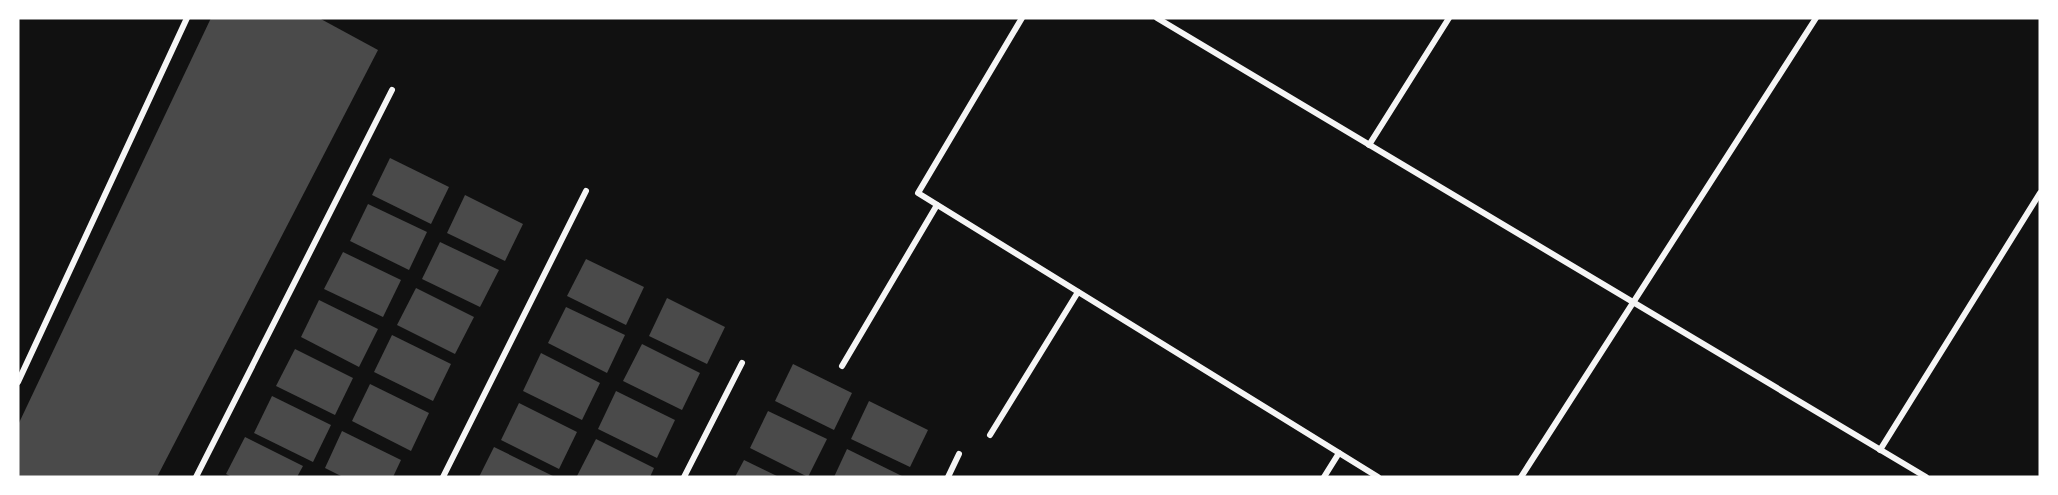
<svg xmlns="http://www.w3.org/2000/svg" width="2058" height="495" font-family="Lato,sans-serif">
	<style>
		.building { fill: #4a4a4a }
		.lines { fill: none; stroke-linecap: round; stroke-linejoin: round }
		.minor { stroke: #f5f5f5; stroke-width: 6 }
	</style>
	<rect width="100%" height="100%" fill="#111"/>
	<!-- building -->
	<g class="building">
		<polygon points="211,18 319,18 378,50 157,477 18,477 18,425"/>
		<polygon points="390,158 449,187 431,224 372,195"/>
		<polygon points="465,195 523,224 505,261 447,233"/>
		<polygon points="368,204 427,232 409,270 350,241"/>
		<polygon points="440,242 499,270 480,307 422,279"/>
		<polygon points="343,252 401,280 383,317 324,289"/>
		<polygon points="586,259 644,287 626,325 567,296"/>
		<polygon points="416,288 474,317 455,354 397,325"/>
		<polygon points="667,298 725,327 707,364 649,336"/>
		<polygon points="319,300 378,329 359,367 301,337"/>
		<polygon points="566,307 625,335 607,373 548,343"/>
		<polygon points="392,335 451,364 433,401 374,372"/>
		<polygon points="642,344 700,373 682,410 623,381"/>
		<polygon points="295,349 353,378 335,415 276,386"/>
		<polygon points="541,353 600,383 582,420 523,391"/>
		<polygon points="793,364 852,393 834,430 775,401"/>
		<polygon points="370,384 429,413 411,451 352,421"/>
		<polygon points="616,391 675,420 657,458 598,429"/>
		<polygon points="272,396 331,425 313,462 254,433"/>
		<polygon points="869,401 928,430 910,467 851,439"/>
		<polygon points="519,403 577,432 559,469 501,440"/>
		<polygon points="768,411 827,439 808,477 750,448"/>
		<polygon points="342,431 401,460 393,477 343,477 325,468"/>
		<polygon points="245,437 303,466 297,477 232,477 226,474"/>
		<polygon points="596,439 654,468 650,477 577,476"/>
		<polygon points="494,447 555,477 479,477"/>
		<polygon points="847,449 904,477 834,477"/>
		<polygon points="744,460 779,477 735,477"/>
	</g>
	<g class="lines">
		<!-- minor -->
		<g class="minor">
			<polyline points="1022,18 918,193 1378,477"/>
			<polyline points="1157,18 1926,477"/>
			<polyline points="1369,145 1449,18"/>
			<polyline points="842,366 937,205"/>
			<polyline points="18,382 187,18"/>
			<polyline points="990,435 1078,292"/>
			<polyline points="1880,450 2040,193"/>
			<polyline points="196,477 392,90"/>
			<polyline points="443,477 586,191"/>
			<polyline points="684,477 742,363"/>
			<polyline points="948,477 959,454"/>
			<polyline points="1324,477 1339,453"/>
			<polyline points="1521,477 1816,18"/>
		</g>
	</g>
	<!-- border -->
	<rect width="2058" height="495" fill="none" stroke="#ffffff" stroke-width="39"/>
</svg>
